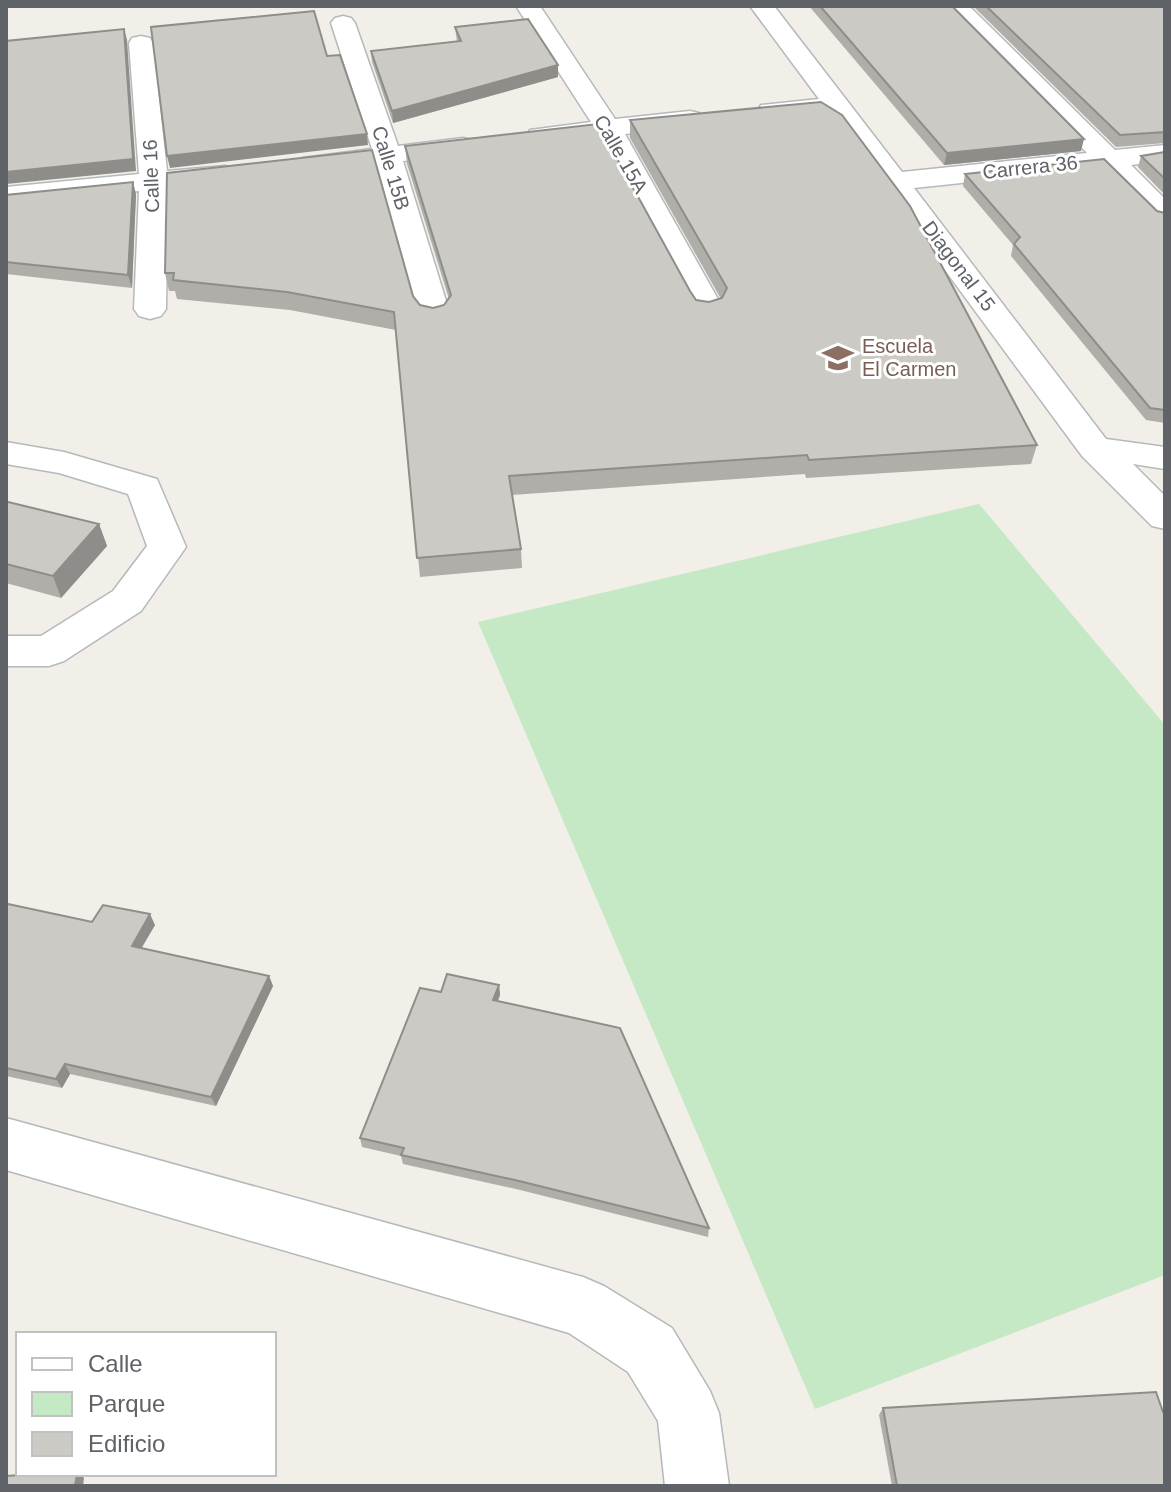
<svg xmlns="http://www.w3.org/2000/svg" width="1171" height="1492" font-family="Arial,sans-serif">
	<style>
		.green { fill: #c5e8c5 }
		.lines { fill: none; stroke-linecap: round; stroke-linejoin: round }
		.minor-casing { stroke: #b5b8bc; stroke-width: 3 }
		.minor { fill: #fff; fill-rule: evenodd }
		.wall { fill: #afaea9 }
		.shaded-wall { fill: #8f8d8a }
		.building { fill: #cccac5; stroke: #8f8d8a; stroke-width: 2 }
		.labels { text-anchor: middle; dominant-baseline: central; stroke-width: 6; stroke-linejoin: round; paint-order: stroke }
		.far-street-label { font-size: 20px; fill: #5f6368; stroke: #fff }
		.far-education-label { font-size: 20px; fill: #785e54; stroke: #fff; text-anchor: start }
	</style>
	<rect width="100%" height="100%" fill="#f1efe8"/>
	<!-- green -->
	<polygon class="green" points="979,504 1165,725 1165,1275 815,1409 478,622"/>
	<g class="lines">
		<defs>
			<g id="minor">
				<polygon points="516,6 540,6 615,119 690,111 699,113 703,119 699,125 690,127 625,134 723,308 718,315 707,318 696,315 691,308 599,137 540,144 530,142 527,136 530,130 591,122"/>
				<polygon points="750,6 774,6 902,172 1087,153 944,6 969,6 1115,150 1165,145 1165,161 1131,165 1165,199 1165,224 1155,221 1102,168 914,188 1106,439 1165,447 1165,469 1133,464 1165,496 1165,529 1152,526 1082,456 830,114 770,119 761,117 757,111 761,105 819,99"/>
				<polygon points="343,16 351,18 355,23 398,146 463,138 473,140 477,146 473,152 463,154 403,161 450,314 445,321 434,324 423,321 418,314 377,165 313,172 303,170 299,164 303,158 372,149 331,23 335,18"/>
				<polygon points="141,36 150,38 153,43 167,171 225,166 235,168 239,174 235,180 168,188 166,309 161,316 150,319 139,316 134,309 139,191 6,205 6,187 139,174 129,43 132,38"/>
				<polygon points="6,442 64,452 157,479 186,547 141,611 64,661 49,666 6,666 6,636 41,636 113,591 147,546 128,494 59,473 6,464"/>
				<polygon points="6,1118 583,1277 604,1286 672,1328 710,1391 719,1413 729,1486 665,1486 658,1421 628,1372 569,1333 6,1170"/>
			</g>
		</defs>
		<!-- minor casing -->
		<use href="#minor" class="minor-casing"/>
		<!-- minor -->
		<use href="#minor" class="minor"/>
	</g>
	<!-- wall -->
	<g class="wall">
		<polygon points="809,6 952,6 1081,151 944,165"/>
		<polygon points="973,6 1165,6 1165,143 1116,147"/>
		<polygon points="455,27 558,65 558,77 393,123 372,62 371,51 457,42"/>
		<polygon points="630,120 1037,445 1031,464 806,478 805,474 512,495 521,549 522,568 420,577 396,330 290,310 177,299 175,291 169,291 165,273 413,296 420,305 433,308 444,305 449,299 407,164 405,146 690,291 696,300 709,302 721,299 630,138"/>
		<polygon points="1165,152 1165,195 1138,167 1141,156"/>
		<polygon points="965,174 1165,213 1165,423 1146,420 1011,256 1013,245 963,186"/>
		<polygon points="136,194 132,288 6,274 6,195"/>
		<polygon points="6,504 99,524 107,546 61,598 6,583"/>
		<polygon points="6,906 92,922 155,925 141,948 269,976 273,986 216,1106 70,1074 62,1088 6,1076"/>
		<polygon points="499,985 500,995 498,1001 709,1228 708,1237 516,1189 403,1164 401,1156 362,1147 360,1138"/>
		<polygon points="883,1408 1165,1486 892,1486 879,1415"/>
	</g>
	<!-- shaded-wall -->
	<g class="shaded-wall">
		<polygon points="124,29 127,40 136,171 6,184 6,172"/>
		<polygon points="558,65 558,77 393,123 392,111"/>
		<polygon points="367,134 368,145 170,168 167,156"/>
		<polygon points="1084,139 1081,151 944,165 947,153"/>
		<polygon points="133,182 136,194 132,288 128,275"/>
		<polygon points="99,524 107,546 61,598 53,576"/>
		<polygon points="150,914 155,925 137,956 132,946"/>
		<polygon points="269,976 273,986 216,1106 211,1097"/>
		<polygon points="499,985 500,995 494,1010 493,1000"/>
		<polygon points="65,1064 70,1074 62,1088 56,1079"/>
		<polygon points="77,1474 80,1474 84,1478 83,1486 75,1486"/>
	</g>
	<!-- building -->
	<g class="building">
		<polygon points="820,6 952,6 1084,139 947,153"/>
		<polygon points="986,6 1165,6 1165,132 1120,135"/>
		<polygon points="314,11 327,56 340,55 367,134 167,156 151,27"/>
		<polygon points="528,19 558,65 392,111 371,51 461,41 455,27"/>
		<polygon points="124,29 133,159 6,172 6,41"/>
		<polygon points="821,102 842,115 910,206 1037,445 809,460 807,455 509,476 521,549 417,558 394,312 287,292 173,280 174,273 165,273 167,173 372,150 413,296 420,305 433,308 444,305 451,295 405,146 598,124 690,291 696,300 709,302 722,298 727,288 630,120"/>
		<polygon points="1165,152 1165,179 1141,156"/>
		<polygon points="1104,159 1157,211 1165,213 1165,410 1150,408 1014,244 1020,237 965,174"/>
		<polygon points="133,182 128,275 6,262 6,195"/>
		<polygon points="8,502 99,524 53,576 6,564 6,504"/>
		<polygon points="8,904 92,922 103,905 150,914 132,946 269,976 211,1097 65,1064 56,1079 6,1068 6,906"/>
		<polygon points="447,974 499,985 493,1000 620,1028 709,1228 515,1180 401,1155 404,1148 360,1138 420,988 441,992"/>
		<polygon points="1156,1392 1163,1412 1165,1412 1165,1486 897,1486 883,1408"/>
		<polygon points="38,1474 77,1474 75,1486 6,1486 6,1476"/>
	</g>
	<!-- icons -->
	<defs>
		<symbol id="school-bare" viewBox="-9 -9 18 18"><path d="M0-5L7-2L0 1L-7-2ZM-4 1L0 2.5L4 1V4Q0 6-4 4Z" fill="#8d6e63" stroke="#fff" stroke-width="2.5" paint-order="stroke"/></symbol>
	</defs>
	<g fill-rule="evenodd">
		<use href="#school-bare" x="816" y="336" width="44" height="44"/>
	</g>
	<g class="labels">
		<!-- far-street labels -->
		<g class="far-street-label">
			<text transform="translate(621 154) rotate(60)">Calle 15A</text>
			<text transform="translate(1030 167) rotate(-6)">Carrera 36</text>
			<text transform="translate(391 168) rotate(73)">Calle 15B</text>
			<text transform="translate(151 176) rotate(-92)">Calle 16</text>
			<text transform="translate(959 266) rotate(53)">Diagonal 15</text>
		</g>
		<!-- far-education labels -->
		<g class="far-education-label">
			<text x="862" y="346">Escuela<tspan x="862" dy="23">El Carmen</tspan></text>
		</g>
	</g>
	<!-- border -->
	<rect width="1171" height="1492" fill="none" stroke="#5f6368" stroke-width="16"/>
	<!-- legend -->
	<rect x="16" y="1332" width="260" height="144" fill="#ffffff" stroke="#bfc1c3" stroke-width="2"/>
	<rect x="32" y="1358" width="40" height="12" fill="#ffffff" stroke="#bfc1c3" stroke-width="2"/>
	<text x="88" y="1372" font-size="24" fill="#5f6368">Calle</text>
	<rect x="32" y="1392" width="40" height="24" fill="#c5e8c5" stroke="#bfc1c3" stroke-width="2"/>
	<text x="88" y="1412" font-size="24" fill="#5f6368">Parque</text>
	<rect x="32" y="1432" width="40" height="24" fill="#cccac5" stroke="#bfc1c3" stroke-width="2"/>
	<text x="88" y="1452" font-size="24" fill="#5f6368">Edificio</text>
</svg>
